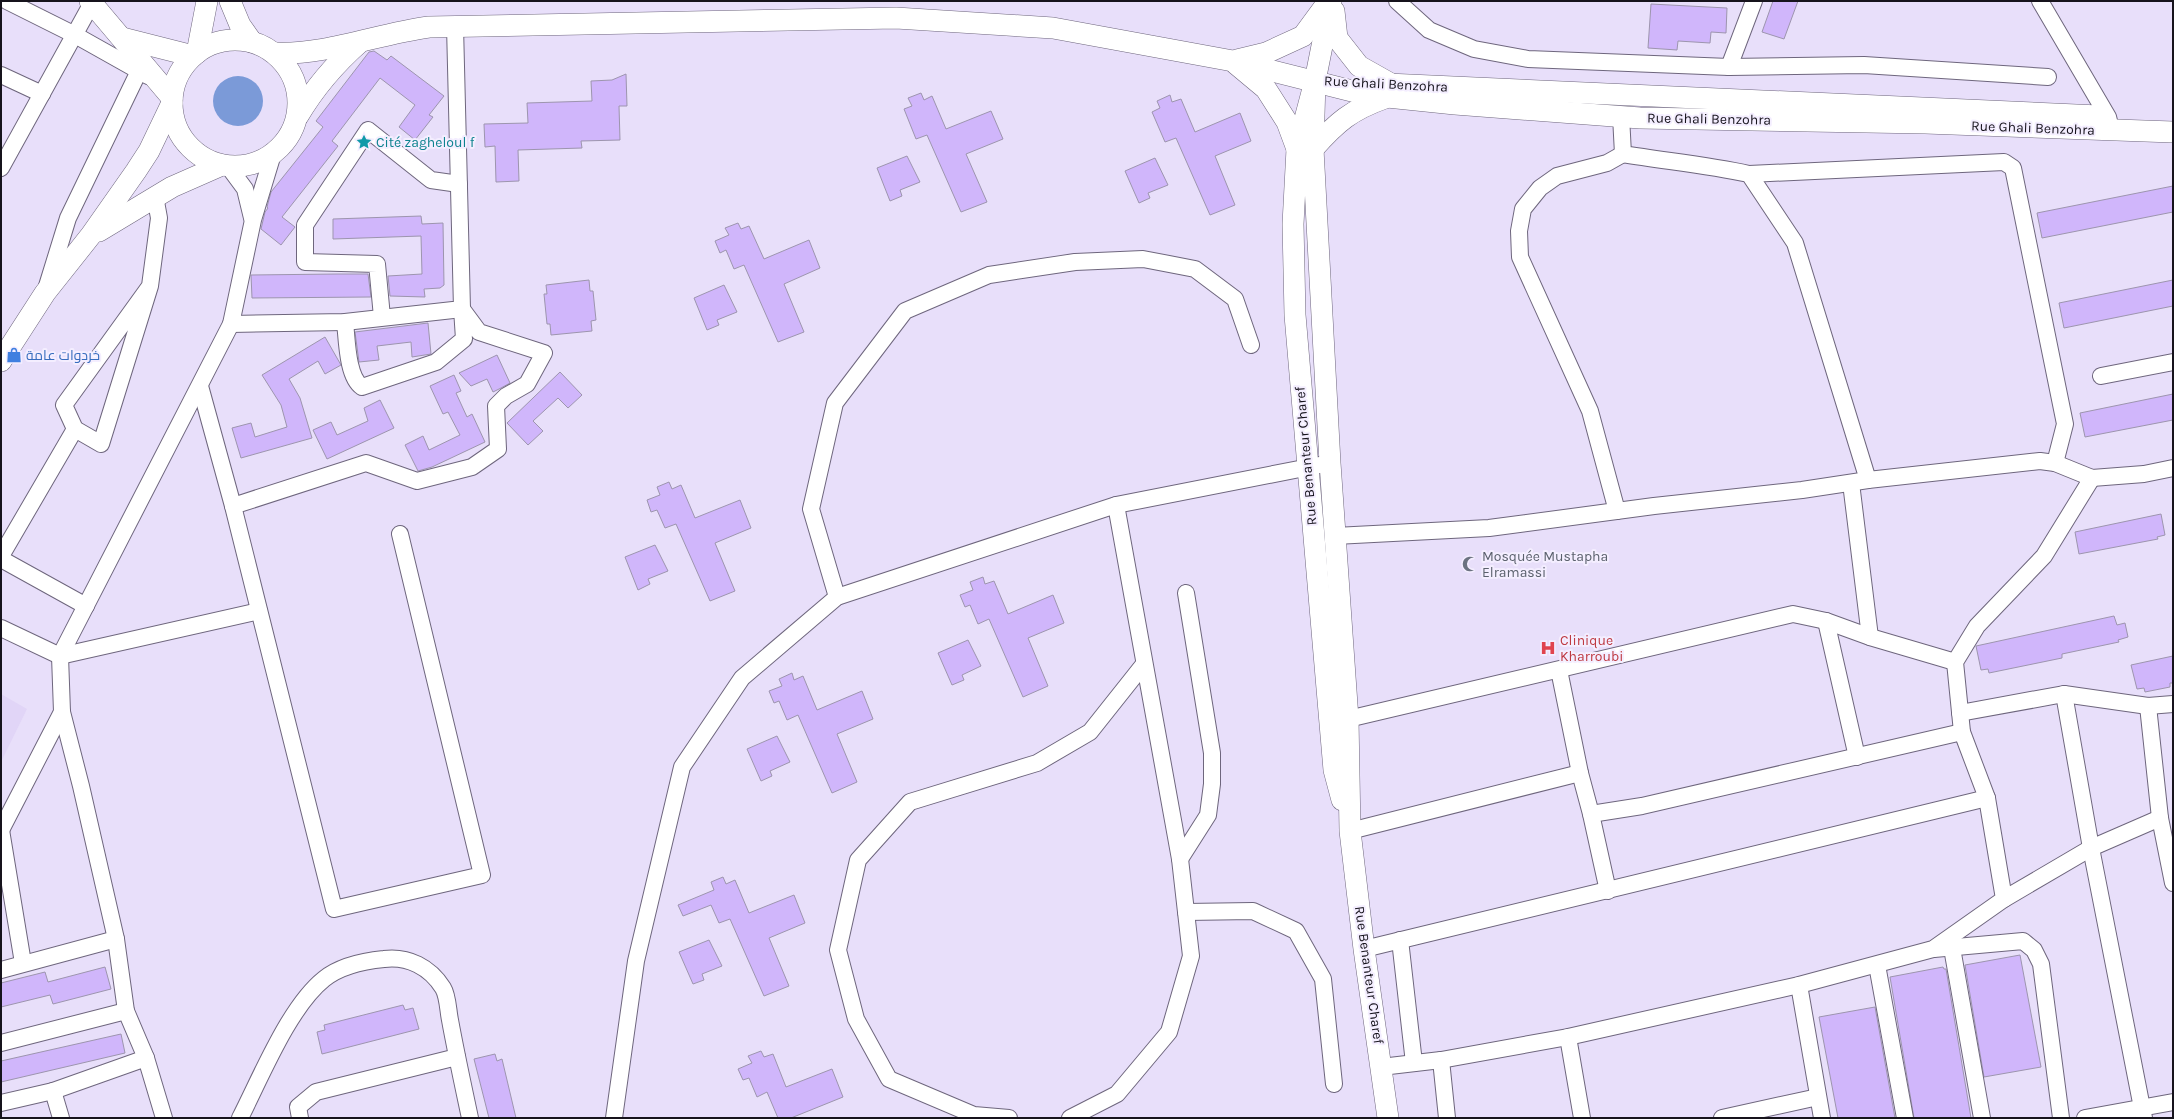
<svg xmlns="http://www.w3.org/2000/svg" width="2174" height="1119" font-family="Karla,Cairo,sans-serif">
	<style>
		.built { fill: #e1d5f7 }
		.water { fill: #7b9ad8 }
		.building { fill: #d0b6fb; stroke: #9d95ae }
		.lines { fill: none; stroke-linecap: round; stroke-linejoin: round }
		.minor-casing { stroke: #6e667d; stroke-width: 18 }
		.major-casing { stroke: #6e667d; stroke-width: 22 }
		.minor { stroke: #fff; stroke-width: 16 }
		.major { stroke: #fff; stroke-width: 21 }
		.labels { text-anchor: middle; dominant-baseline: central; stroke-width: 4; stroke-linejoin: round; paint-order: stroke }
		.street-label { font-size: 14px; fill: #16131c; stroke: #f4eeff }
		.culture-label { font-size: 14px; fill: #0d838f; stroke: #f4eeff; text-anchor: start }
		.shop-label { font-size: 14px; fill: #366cbe; stroke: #f4eeff; text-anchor: start }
		.worship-label { font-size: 14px; fill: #5b616d; stroke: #f4eeff; text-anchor: start }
		.health-label { font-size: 14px; fill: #be3a42; stroke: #f4eeff; text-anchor: start }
	</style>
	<rect width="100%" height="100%" fill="#e8dffa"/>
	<!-- built -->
	<polygon class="built" points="1,694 27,709 1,762"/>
	<!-- water -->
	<circle class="water" cx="238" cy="101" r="25"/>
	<!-- building -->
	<g class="building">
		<polygon points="1773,1 1798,1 1784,39 1762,32"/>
		<polygon points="1651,4 1727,8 1726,33 1711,32 1710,43 1678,41 1677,50 1648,48"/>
		<polygon points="374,51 387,60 391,56 444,96 429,115 433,117 415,140 399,127 415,105 380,78 332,141 338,146 282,217 295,227 281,245 261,229 265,212 268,208 267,207 271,192 323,127 316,121 369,52"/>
		<polygon points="626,74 627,106 619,106 620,140 581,141 582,148 518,150 519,181 496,182 495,146 485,147 484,124 528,123 527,103 592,101 591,81 612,80"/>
		<polygon points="921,93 924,100 932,96 946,129 991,111 1003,139 966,154 987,202 961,212 927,135 916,139 904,109 912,106 908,98"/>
		<polygon points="1170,95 1172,102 1181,99 1195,132 1240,113 1251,141 1215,156 1235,205 1210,215 1176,138 1165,142 1152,112 1160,108 1157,101"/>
		<polygon points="907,156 920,182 900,190 902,196 890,201 877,168"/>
		<polygon points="1155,158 1168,185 1148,193 1150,198 1139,203 1125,171"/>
		<polygon points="2173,186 2173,212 2042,238 2037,213"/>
		<polygon points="421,216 422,224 443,223 444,285 440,288 424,289 425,297 390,296 388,276 422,274 421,236 333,239 333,219"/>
		<polygon points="738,223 741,229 749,226 764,259 809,240 820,268 784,284 804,332 778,342 744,265 734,269 726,250 720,253 715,241 729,235 725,228"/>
		<polygon points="337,274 368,274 371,297 252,298 251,275"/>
		<polygon points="589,280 590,291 593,291 596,320 591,321 592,331 551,335 550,324 547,324 544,294 547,294 546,285"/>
		<polygon points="2173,280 2173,306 2064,328 2059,303"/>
		<polygon points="724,285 737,312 717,320 719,325 707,330 694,298"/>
		<polygon points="428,323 431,354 412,357 411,342 377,346 379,360 359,362 355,332"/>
		<polygon points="325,337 341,365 325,374 318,361 289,379 300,398 312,438 241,458 232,428 251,423 255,437 287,427 281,405 262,375"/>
		<polygon points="497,355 510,383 501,388 493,392 487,379 471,386 459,373"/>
		<polygon points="560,372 582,395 568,408 558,398 533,421 543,431 528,445 507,423"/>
		<polygon points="454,375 461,391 456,393 467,417 472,414 485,442 432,467 418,471 405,445 423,436 429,450 460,435 448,412 443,414 430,386"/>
		<polygon points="2173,394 2173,420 2085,437 2080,413"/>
		<polygon points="380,400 394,428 327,459 313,430 331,422 337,435 368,421 364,408"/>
		<polygon points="669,482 672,489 681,485 695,518 740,500 751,528 715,543 735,591 710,601 676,524 665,528 657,510 651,512 647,500 660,495 657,487"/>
		<polygon points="2161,514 2165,535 2157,537 2158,539 2079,554 2075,532"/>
		<polygon points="655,545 668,571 648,579 650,584 638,590 625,557"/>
		<polygon points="983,577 985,584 994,581 1008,614 1053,595 1064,623 1028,638 1048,686 1023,697 989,619 978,624 970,605 965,607 960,595 973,590 970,582"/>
		<polygon points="2114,616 2117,625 2125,623 2128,637 2118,640 2119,642 2062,654 2062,658 1989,673 1988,669 1981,670 1976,646"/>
		<polygon points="968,640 981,666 962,675 964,680 952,685 938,653"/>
		<polygon points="2173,656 2173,683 2170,683 2170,687 2145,692 2144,688 2137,689 2131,665"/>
		<polygon points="792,673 794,680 803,676 817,710 862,691 873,719 837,734 857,782 832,793 798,715 787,720 779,701 774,703 769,691 782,686 779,679"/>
		<polygon points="777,736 790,762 770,771 772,776 761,781 747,749"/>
		<polygon points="723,877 726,884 735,880 749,913 794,895 805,923 769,938 789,986 764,996 730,919 719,923 711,905 683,916 678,905 714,890 711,882"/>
		<polygon points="709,940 722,966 702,974 704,980 693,984 679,952"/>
		<polygon points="2020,955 2041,1067 1984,1077 1965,965"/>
		<polygon points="105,967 111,989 53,1004 50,995 1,1007 1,983 45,972 48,982"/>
		<polygon points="1943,967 1944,969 1946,969 1971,1118 1914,1118 1890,977"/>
		<polygon points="403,1005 405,1010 413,1008 419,1029 322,1054 317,1032 325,1030 324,1025"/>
		<polygon points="1875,1007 1895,1118 1838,1118 1819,1017"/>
		<polygon points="121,1034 125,1053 1,1082 1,1061"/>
		<polygon points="761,1051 764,1057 773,1054 786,1087 832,1069 843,1097 791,1118 778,1118 767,1092 757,1097 749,1078 743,1080 738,1069 752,1063 748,1056"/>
		<polygon points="495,1054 497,1061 502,1059 516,1118 489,1118 474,1059"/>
	</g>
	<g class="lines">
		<defs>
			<g id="minor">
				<polyline points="7,1 75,35 148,76"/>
				<polyline points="1397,1 1429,30 1474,49 1528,59 1729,67 1864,65 2048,77"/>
				<polyline points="2040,1 2108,117 2110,125"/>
				<polyline points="1729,67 1754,1"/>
				<polyline points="1,75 42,94"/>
				<path d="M1621 116 1623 154C1665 161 1707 165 1749 174L1795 243 1868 480"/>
				<polyline points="228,166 245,189 252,218"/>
				<polyline points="1,168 92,3"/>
				<polyline points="1749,174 2004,162 2013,168 2065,424 2055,463"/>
				<polyline points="47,286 68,218 139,71"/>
				<polyline points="150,286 101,444 75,429 64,405 150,286 159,218 155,196"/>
				<polyline points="382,317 377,264 305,262 305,225 368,130 431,180 459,184"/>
				<polyline points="231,324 345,322 462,309 455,26"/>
				<polyline points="2101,376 2173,362"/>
				<polyline points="200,386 233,506 334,909 482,875 400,534"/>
				<polyline points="1851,483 1870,637"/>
				<path d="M233 506 366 463 417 481 472 467 498 449 496 406 506 396 527 384 544 353 479 332 462 309 464 339 436 362 362 387C347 377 347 339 345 322"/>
				<polyline points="1617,511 1590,411 1520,257 1519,231 1523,209 1540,188 1557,176 1607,163 1623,154"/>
				<polyline points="1335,536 1489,528 1654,506 1802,490 1868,480 2040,461 2055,463 2092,478 2144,474 2173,468"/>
				<polyline points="1,556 75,429"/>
				<polyline points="1,559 86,606"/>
				<polyline points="837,597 811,509 835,403 905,311 989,275 1075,262 1143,259 1195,269 1235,299 1251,345"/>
				<polyline points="1826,621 1857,757"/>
				<polyline points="1,628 60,656 259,611"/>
				<polyline points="1559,670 1580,773 1591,814 1608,891"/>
				<polyline points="2064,694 2091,848 2144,1118"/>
				<polyline points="2148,706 2160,818 2173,883"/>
				<polyline points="1960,713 2064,694 2148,706 2173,704"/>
				<polyline points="1348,719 1793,614 1826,621 1870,637 1955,662"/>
				<polyline points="1591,814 1642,806 1962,732"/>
				<polyline points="1,830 23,963"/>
				<polyline points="1,830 62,712"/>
				<polyline points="1350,831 1580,773"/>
				<polyline points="1180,859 1208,815 1212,784 1212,753 1186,593"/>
				<polyline points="2004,899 2091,848 2160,818"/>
				<polyline points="1186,912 1253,911 1296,931 1323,979 1334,1084"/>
				<polyline points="1400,940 1414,1063"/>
				<polyline points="1952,948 1982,1118"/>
				<polyline points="1364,949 1987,798"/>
				<polyline points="1934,949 2023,941 2034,950 2041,964 2061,1118"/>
				<polyline points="1877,965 1905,1118"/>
				<polyline points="1,970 116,939"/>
				<polyline points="1799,985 1822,1118"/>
				<polyline points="1568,1037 1582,1118"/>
				<polyline points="1,1043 126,1011"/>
				<polyline points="1441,1060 1447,1118"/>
				<polyline points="1381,1067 1441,1060 1568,1037 1799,985 1933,949 2004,899 1987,798 1962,732 1955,662 1977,626 2044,556 2092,478"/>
				<polyline points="53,1091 61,1118"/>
				<polyline points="1,1103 53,1091 146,1058"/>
				<polyline points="164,1118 146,1058 126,1011 116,939 81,786 62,712 60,656 231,324 253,220 273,154"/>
				<path d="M240 1118C261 1077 289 1007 324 979 340 966 364 961 384 959 408 956 430 967 443 988 448 996 448 1011 450 1020 456 1053 463 1085 470 1118"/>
				<polyline points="300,1118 298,1107 316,1092 457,1057"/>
				<polyline points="614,1118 636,961 682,767 742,678 837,597 1116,505 1330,463"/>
				<polyline points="1009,1118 974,1115 889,1079 856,1019 838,950 858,860 910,802 1037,763 1090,732 1144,664"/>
				<polyline points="1070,1118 1117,1094 1169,1032 1191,956 1180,859 1116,505"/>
				<polyline points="1722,1118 1818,1097"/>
				<polyline points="2085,1118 2173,1102"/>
			</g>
			<g id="major">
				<polyline points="90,1 172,98"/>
				<polyline points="230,1 240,25 252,42"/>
				<polyline points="1331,1 1315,81 1297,149 1293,224 1295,315 1334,770 1342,800"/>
				<polyline points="1334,11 1337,38 1359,66 1391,84"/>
				<polyline points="122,38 193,56"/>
				<circle cx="235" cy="103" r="63"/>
				<polyline points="197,53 207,1"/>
				<path d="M275 53C327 55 377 34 429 27L896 18 1053 28 1233 61 1368 95 1455 104 1640 118 1925 123 2173 132"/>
				<polyline points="1237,60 1266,53 1303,36 1328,2"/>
				<polyline points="1236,64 1266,89 1287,122 1297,149"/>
				<polyline points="1315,81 1313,149 1330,463 1348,719 1350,831 1364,949 1388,1118"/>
				<polyline points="1387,84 2099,116"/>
				<path d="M298 116C315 87 335 64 360 42"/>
				<path d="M1313 149C1337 122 1351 110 1385 98"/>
				<polyline points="99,231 172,187 222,165"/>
				<polyline points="1,361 45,293 91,235 136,171 149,151 172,103"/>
			</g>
		</defs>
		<!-- minor casing -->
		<use href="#minor" class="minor-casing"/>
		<!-- major casing -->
		<use href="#major" class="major-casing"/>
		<!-- minor -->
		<use href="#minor" class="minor"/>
		<!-- major -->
		<use href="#major" class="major"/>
	</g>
	<!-- icons -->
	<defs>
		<symbol id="sight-bare" viewBox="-9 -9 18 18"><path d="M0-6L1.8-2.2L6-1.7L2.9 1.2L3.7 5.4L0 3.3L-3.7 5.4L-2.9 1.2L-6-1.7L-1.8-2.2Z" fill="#0f9aa8" stroke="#f4eeff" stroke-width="2.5" paint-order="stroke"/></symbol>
		<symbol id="shop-bare" viewBox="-9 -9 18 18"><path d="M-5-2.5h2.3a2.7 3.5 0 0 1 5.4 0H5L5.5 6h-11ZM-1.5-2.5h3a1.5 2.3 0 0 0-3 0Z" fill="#3f7fe0" stroke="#f4eeff" stroke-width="2.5" paint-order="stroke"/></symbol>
		<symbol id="mosque-bare" viewBox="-9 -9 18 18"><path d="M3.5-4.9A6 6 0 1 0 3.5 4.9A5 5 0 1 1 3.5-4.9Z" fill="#6b7280" stroke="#f4eeff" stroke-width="2.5" paint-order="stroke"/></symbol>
		<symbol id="hospital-bare" viewBox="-9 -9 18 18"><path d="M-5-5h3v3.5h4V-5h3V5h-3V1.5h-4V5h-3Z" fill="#e0444e" stroke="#f4eeff" stroke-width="2.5" paint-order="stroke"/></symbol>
	</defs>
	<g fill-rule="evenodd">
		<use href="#sight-bare" x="353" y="131" width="22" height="22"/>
		<use href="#shop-bare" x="3" y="344" width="22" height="22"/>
		<use href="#mosque-bare" x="1459" y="553" width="22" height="22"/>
		<use href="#hospital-bare" x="1537" y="637" width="22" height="22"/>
	</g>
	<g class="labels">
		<!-- street labels -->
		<g class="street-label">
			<text transform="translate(1386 84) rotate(3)">Rue Ghali Benzohra</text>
			<text transform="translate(1709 119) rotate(1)">Rue Ghali Benzohra</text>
			<text transform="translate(2033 128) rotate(2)">Rue Ghali Benzohra</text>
			<text transform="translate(1306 456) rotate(-95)">Rue Benanteur Charef</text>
			<text transform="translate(1369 975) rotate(82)">Rue Benanteur Charef</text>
		</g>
		<!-- culture labels -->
		<g class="culture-label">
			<text x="376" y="142">Cité zagheloul f</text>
		</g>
		<!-- shop labels -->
		<g class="shop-label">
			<text x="26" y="355">خردوات عامة</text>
		</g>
		<!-- worship labels -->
		<g class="worship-label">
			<text x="1482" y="556">Mosquée Mustapha<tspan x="1482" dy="16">Elramassi</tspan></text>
		</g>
		<!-- health labels -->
		<g class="health-label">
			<text x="1560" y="640">Clinique<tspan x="1560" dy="16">Kharroubi</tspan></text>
		</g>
	</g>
	<!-- border -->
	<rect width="2174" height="1119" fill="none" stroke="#16131c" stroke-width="4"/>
</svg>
